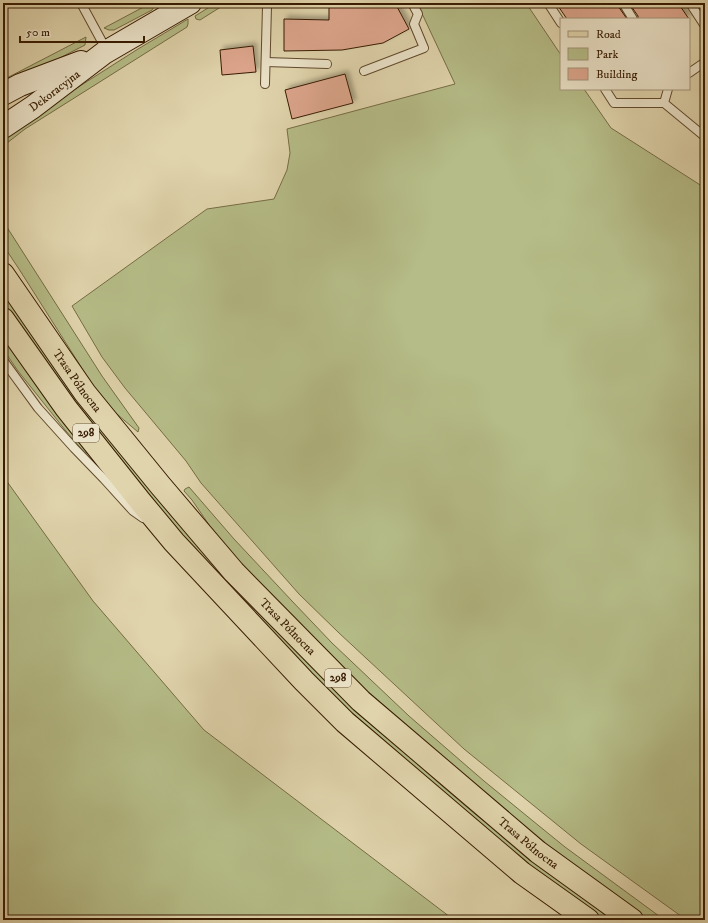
<svg xmlns="http://www.w3.org/2000/svg" width="708" height="923" font-family="'IM FELL DW Pica',serif">
	<style>
		.green { fill: #b5bc87; stroke: #766c44 }
		.building { fill: #dda68d; stroke: #371b01; filter: url(#shadow) }
		.lines { fill: none; stroke-linecap: round; stroke-linejoin: round }
		.lane-casing { stroke: #61492c; stroke-width: 10 }
		.secondary-casing { stroke: #371b01; stroke-width: 24 }
		.primary-casing { stroke: #371b01; stroke-width: 24 }
		.lane { stroke: #ebe3c9; stroke-width: 8 }
		.secondary { stroke: #ebe3c9; stroke-width: 22 }
		.primary { stroke: #e0d4ac; stroke-width: 22 }
		.labels { text-anchor: middle; dominant-baseline: central; stroke-width: 3; stroke-linejoin: round; paint-order: stroke }
		.shield { fill: #ebe3c9; stroke: #6d573d; stroke-width: 1 }
		.shield-label { font-size: 11px; font-weight: bold; fill: #371b01 }
		.street-label { font-size: 12px; fill: #371b01; stroke: #ebe3c9 }
	</style>
	<defs>
		<filter id="shadow"><feDropShadow dx="3.5" dy="-3.5" stdDeviation="2" flood-color="#0004"/></filter>
	</defs>
	<rect width="100%" height="100%" fill="#e0d4ac"/>
	<filter id="stains"><feTurbulence type="fractalNoise" baseFrequency=".005" numOctaves="4"/><feColorMatrix values="0 0 0 0 .2 0 0 0 0 .09 0 0 0 0 .02 0 0 0 .5 -.17"/></filter>
	<radialGradient id="worn" r=".72"><stop offset=".6" stop-color="#630" stop-opacity="0"/><stop offset="1" stop-color="#630" stop-opacity=".3"/></radialGradient>
	<!-- green -->
	<g class="green">
		<polygon points="151,3 156,3 152,10 114,30 109,30 104,28"/>
		<polygon points="216,3 227,3 200,20 196,19 195,16"/>
		<polygon points="420,3 526,3 561,55 561,89 584,89 611,128 705,188 705,920 687,920 685,919 581,844 464,749 339,633 299,594 201,483 186,461 125,388 102,357 72,306 207,209 274,199 287,170 290,153 287,129 455,84 418,5"/>
		<polygon points="188,19 188,24 187,27 25,129 7,143 3,148 3,135 138,49"/>
		<polygon points="86,37 85,45 3,87 3,80"/>
		<polygon points="3,221 102,376 139,428 138,432 104,403 19,269 3,245"/>
		<path d="M3 293 355 707C394 743 434 780 475 814 520 851 566 885 612 920H600L561 891 411 768 340 702 284 647 175 528 90 423 21 328 3 301Z"/>
		<polygon points="3,335 89,452 87,453 85,453 66,431 18,371 3,349"/>
		<polygon points="3,476 93,601 204,730 454,920 3,920"/>
		<polygon points="189,487 234,539 292,601 332,643 409,716 484,781 533,821 565,847 659,916 656,920 643,920 557,856 387,712 247,572 214,532 192,500 184,491 185,489"/>
	</g>
	<!-- building -->
	<g class="building">
		<polygon points="334,3 395,3 409,29 383,43 342,50 284,51 284,19 329,20 329,6"/>
		<polygon points="556,3 618,3 618,6 627,19 567,19"/>
		<polygon points="629,3 678,3 689,19 638,19 638,16"/>
		<polygon points="253,46 256,72 222,75 220,50"/>
		<polygon points="345,74 353,103 292,119 285,90"/>
	</g>
	<g class="lines">
		<defs>
			<g id="lane">
				<polyline points="81,3 107,51"/>
				<polyline points="548,3 561,23"/>
				<polyline points="623,3 633,19"/>
				<polyline points="690,3 705,26"/>
				<polyline points="266,62 327,64"/>
				<polyline points="364,71 424,48 414,24 418,14 412,3"/>
				<polyline points="689,73 705,62"/>
				<polyline points="265,84 267,6 266,3"/>
				<polyline points="605,89 614,103 664,103"/>
				<polyline points="668,89 664,103 704,136"/>
				<polyline points="3,360 38,408 74,448 104,479 133,511 143,518"/>
			</g>
			<g id="secondary">
				<polyline points="3,94 20,85 81,62"/>
				<path id="s1" d="M3 127 33 107 104 53 190 3"/>
			</g>
			<g id="primary">
				<path id="s2" d="M3 274 85 393 160 485 234 572 361 701 538 852 632 920"/>
				<polyline points="3,319 66,408 140,501 174,542 304,681 345,722 522,873 588,920"/>
			</g>
		</defs>
		<!-- lane casing -->
		<use href="#lane" class="lane-casing"/>
		<!-- secondary casing -->
		<use href="#secondary" class="secondary-casing"/>
		<!-- primary casing -->
		<use href="#primary" class="primary-casing"/>
		<!-- lane -->
		<use href="#lane" class="lane"/>
		<!-- secondary -->
		<use href="#secondary" class="secondary"/>
		<!-- primary -->
		<use href="#primary" class="primary"/>
	</g>
	<g class="labels">
		<!-- shield labels -->
		<g class="shield">
			<rect x="73" y="424" width="26" height="18" rx="3"/>
			<rect x="325" y="669" width="26" height="18" rx="3"/>
		</g>
		<g class="shield-label">
			<text x="86" y="433">298</text>
			<text x="338" y="678">298</text>
		</g>
		<!-- street labels -->
		<g class="street-label">
			<text stroke="none"><textPath href="#s1" startOffset="63">Dekoracyjna</textPath></text>
			<text stroke="none"><textPath href="#s2" startOffset="130">Trasa Północna</textPath></text>
			<text stroke="none"><textPath href="#s2" startOffset="454">Trasa Północna</textPath></text>
			<text stroke="none"><textPath href="#s2" startOffset="778">Trasa Północna</textPath></text>
		</g>
	</g>
	<!-- margin -->
	<rect width="708" height="923" fill="none" stroke="#e0d4ac" stroke-width="16"/>
	<rect x="4" y="4" width="700" height="915" fill="none" stroke="#371b01" stroke-width="2"/>
	<rect x="8" y="8" width="692" height="907" fill="none" stroke="#371b01"/>
	<!-- legend -->
	<rect x="560" y="18" width="130" height="72" fill="#ebe3c9" stroke="#a39379"/>
	<rect x="568" y="31" width="20" height="6" fill="#e0d4ac" stroke="#a39379"/>
	<text x="596" y="38" font-size="12" fill="#371b01">Road</text>
	<rect x="568" y="48" width="20" height="12" fill="#b5bc87" stroke="#a39379"/>
	<text x="596" y="58" font-size="12" fill="#371b01">Park</text>
	<rect x="568" y="68" width="20" height="12" fill="#dda68d" stroke="#a39379"/>
	<text x="596" y="78" font-size="12" fill="#371b01">Building</text>
	<!-- scale -->
	<path d="M20 36v6h124v-6" fill="none" stroke="#371b01" stroke-width="2"/>
	<text x="26" y="36" font-size="12" fill="#371b01" stroke="#ebe3c9" stroke-width="3" paint-order="stroke">50 m</text>
	<rect width="100%" height="100%" filter="url(#stains)"/>
	<rect width="100%" height="100%" fill="url(#worn)"/>
</svg>
